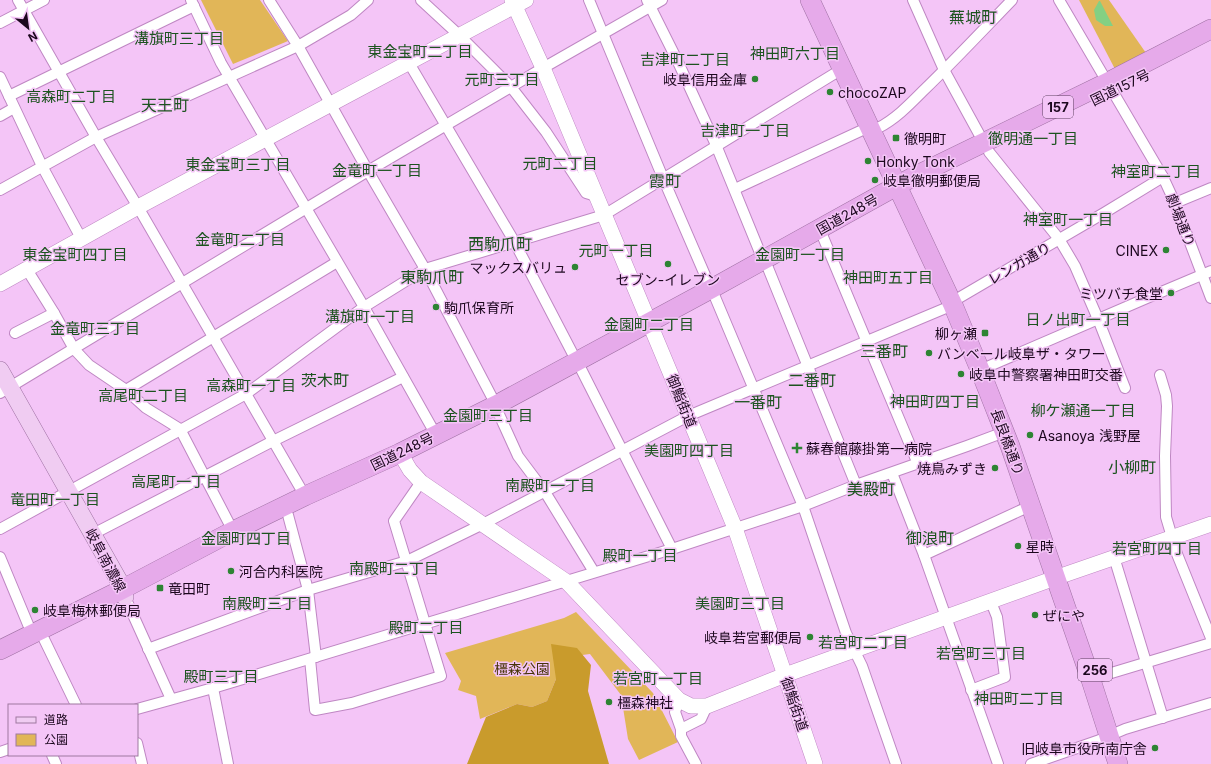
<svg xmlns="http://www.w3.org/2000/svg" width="1211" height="764" font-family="Inter,'Noto Sans JP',sans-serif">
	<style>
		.green { fill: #e1b658 }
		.forest { fill: #c99b2c }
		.water { fill: #83d083 }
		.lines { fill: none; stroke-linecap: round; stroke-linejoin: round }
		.street-casing { stroke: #bf87c3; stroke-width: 12 }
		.secondary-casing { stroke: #bf87c3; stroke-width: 16 }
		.primary-casing { stroke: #9f71a3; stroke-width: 18 }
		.highway-casing { stroke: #9f71a3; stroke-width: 20 }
		.street { stroke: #fff; stroke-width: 10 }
		.secondary { stroke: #fff; stroke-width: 15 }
		.primary { stroke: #f0ccf2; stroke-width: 17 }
		.highway { stroke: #e6aaea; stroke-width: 19 }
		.poi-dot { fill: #2d8433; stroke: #f4c5f7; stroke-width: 1.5 }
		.labels { text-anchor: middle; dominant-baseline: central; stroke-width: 3; stroke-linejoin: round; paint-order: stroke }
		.shield { fill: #f4c5f7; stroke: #5d405f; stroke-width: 1 }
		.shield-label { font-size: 13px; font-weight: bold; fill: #1c071e }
		.poi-label { font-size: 14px; fill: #1c071e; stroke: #f4c5f7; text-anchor: start }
		.street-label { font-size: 14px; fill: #1c071e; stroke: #f4c5f7 }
		.park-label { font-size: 14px; fill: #473406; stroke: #f4c5f7 }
		.neighbourhood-label { font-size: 15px; fill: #1c531f; stroke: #f4c5f7 }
		.quarter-label { font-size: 16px; fill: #1c531f; stroke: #f4c5f7 }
	</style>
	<rect width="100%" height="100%" fill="#f4c5f7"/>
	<!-- green -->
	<g class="green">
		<polygon points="201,0 260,0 288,41 233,64"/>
		<polygon points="1079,0 1109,0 1146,53 1116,71"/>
		<polygon points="576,612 653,693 678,742 639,760 628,739 621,695 590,654 559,658 556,679 547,701 532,707 517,704 480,719 476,696 458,690 461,681 445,653 564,618"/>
	</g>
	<!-- forest -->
	<polygon class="forest" points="551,644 577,648 591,665 588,691 609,764 467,764 486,717 517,704 532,707 547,701 556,679"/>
	<!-- water -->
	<polygon class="water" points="1099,1 1100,1 1113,26 1105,26 1096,20 1094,10"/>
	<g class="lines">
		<defs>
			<g id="street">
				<polyline points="18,0 96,137 138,207 305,496"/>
				<polyline points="191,0 221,63 364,307 436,435"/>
				<polyline points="269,0 298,46 368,171 425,269 496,405"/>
				<polyline points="421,0 460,36 511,87 546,132 586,193 596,196"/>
				<polyline points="589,0 663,178 711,289"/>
				<polyline points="647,0 678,62 716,145 763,260"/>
				<polyline points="913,0 944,70 984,143"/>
				<polyline points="1059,0 1163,177 1175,203 1211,298"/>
				<polyline points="0,23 44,0"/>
				<polyline points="409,63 514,241 577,362"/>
				<polyline points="0,77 42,166 81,238"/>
				<polyline points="9,96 194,6"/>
				<polyline points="0,116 14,108"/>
				<path d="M878 128C896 119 911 103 925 89 955 60 983 30 1012 0"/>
				<polyline points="989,152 1059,239 1075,266 1098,319 1125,388"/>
				<polyline points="735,189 869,127"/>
				<polyline points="0,190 96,137 298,46 351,15 368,0"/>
				<polyline points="1175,203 1211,188"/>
				<polyline points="823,237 918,464"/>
				<polyline points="26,268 54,313 74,349 89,365 126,390 146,408 180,429 233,531"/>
				<polyline points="768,268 856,485"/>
				<polyline points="715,297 803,506 846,633 862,666 896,764"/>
				<polyline points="957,299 1104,213 1163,177"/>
				<polyline points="15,333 54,313"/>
				<polyline points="987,367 1147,298 1211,271"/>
				<polyline points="581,369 672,549"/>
				<polyline points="1160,375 1166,395 1167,406 1165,456 1166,517 1177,554 1211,638"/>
				<polyline points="126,390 337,262"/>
				<polyline points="0,393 368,171 543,68 662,0"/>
				<polyline points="498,412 518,456 545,492 594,572"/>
				<polyline points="892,473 924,555 998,764"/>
				<polyline points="288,515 308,590 316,657"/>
				<polyline points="0,529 246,394 364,307 425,269 604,215 842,69"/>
				<polyline points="93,534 273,441 403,377"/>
				<polyline points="924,555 1030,506"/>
				<polyline points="0,557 32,634"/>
				<polyline points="1114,557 1163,718"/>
				<polyline points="125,597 171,699"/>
				<polyline points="43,637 76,705"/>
				<polyline points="148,649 308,590 407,561 483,524 688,416 953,305"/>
				<polyline points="310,659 315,710 352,703 441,676 394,521 421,482"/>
				<polyline points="1098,677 1211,643"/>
				<polyline points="213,688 228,764"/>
				<polyline points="971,690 1005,677 997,617 991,602"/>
				<polyline points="679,700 675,712 681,729"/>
				<polyline points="137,709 213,688 672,549 803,506 856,485 967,446 1007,431"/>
				<polyline points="137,743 142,764"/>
				<polyline points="0,752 9,749"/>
				<polyline points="52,755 56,764"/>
				<polyline points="696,764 681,736 681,729 701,719 707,706"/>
				<polyline points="1031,764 1097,741 1125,729 1211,703"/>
			</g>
			<g id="secondary">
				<polyline points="512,0 543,68 735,528 815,764"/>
				<polyline points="0,284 138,207 526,0"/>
				<polyline points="400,453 410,470 421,482 567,582 679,700 691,706 707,706 785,675 1055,578 1211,524"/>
			</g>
			<polyline id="primary" points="0,370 123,588 125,597"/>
			<g id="highway">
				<polyline points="810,0 953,305 980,370 1010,446 1091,680 1118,764"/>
				<polyline points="0,650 119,591 233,531 305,496 400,453 496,405 711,289 911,178 1108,82 1211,29"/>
			</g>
		</defs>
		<!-- street casing -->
		<use href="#street" class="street-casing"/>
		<!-- secondary casing -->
		<use href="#secondary" class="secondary-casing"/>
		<!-- primary casing -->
		<use href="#primary" class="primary-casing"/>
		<!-- highway casing -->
		<use href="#highway" class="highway-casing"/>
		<!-- street -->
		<use href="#street" class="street"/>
		<!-- secondary -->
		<use href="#secondary" class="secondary"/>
		<!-- primary -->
		<use href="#primary" class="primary"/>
		<!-- highway -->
		<use href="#highway" class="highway"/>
	</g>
	<!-- markers -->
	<g class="poi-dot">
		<circle cx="755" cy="79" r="4"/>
		<circle cx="830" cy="92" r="4"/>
		<rect x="892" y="134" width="8" height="8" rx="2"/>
		<circle cx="868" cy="161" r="4"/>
		<circle cx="875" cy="180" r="4"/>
		<circle cx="1166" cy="250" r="4"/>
		<circle cx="668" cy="264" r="4"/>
		<circle cx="575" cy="267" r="4"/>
		<circle cx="1171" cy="293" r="4"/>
		<circle cx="436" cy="307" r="4"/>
		<rect x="981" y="329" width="8" height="8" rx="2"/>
		<circle cx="929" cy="353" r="4"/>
		<circle cx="961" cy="374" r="4"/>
		<circle cx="1030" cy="435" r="4"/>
		<path d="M795 442h4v4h4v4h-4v4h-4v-4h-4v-4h4z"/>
		<circle cx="995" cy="468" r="4"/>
		<circle cx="1018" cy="546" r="4"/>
		<circle cx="231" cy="571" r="4"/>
		<rect x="156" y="584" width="8" height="8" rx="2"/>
		<circle cx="35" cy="610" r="4"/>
		<circle cx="1035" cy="615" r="4"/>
		<circle cx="810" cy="637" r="4"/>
		<circle cx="609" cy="702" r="4"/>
		<circle cx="1155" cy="748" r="4"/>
	</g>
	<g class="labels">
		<!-- shield labels -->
		<g class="shield">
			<rect x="1043" y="96" width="30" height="22" rx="3"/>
			<rect x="1078" y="659" width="34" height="22" rx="3"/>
		</g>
		<g class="shield-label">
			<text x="1058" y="107">157</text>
			<text x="1095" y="670">256</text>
		</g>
		<!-- poi labels -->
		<g class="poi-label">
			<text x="747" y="79" text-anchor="end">岐阜信用金庫</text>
			<text x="838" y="92">chocoZAP</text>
			<text x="904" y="138">徹明町</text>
			<text x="876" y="161">Honky Tonk</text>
			<text x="883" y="180">岐阜徹明郵便局</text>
			<text x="1158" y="250" text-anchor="end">CINEX</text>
			<text x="567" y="267" text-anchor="end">マックスバリュ</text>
			<text x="668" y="279" text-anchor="middle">セブン-イレブン</text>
			<text x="1163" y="293" text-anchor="end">ミツバチ食堂</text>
			<text x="444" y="307">駒爪保育所</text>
			<text x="977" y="333" text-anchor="end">柳ヶ瀬</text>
			<text x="937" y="353">バンベール岐阜ザ・タワー</text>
			<text x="969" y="374">岐阜中警察署神田町交番</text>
			<text x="1038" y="435">Asanoya 浅野屋</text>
			<text x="806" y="448">蘇春館藤掛第一病院</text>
			<text x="987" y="468" text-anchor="end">焼鳥みずき</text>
			<text x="1026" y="546">星時</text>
			<text x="239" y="571">河合内科医院</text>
			<text x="168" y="588">竜田町</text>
			<text x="43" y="610">岐阜梅林郵便局</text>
			<text x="1043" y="615">ぜにや</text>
			<text x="802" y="637" text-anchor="end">岐阜若宮郵便局</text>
			<text x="617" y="702">橿森神社</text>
			<text x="1147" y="748" text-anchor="end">旧岐阜市役所南庁舎</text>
		</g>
		<!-- street labels -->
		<g class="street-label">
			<text transform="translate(1120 87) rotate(-26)">国道157号</text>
			<text transform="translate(847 214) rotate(-29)">国道248号</text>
			<text transform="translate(1181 220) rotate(69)">劇場通り</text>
			<text transform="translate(1019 263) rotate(-30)">レンガ通り</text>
			<text transform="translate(682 401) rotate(68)">御鮨街道</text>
			<text transform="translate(1008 442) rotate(70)">長良橋通り</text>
			<text transform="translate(402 451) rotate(-26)">国道248号</text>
			<text transform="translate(106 560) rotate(62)">岐阜南濃線</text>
			<text transform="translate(795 704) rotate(71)">御鮨街道</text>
		</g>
		<!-- park labels -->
		<g class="park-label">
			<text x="522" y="668">橿森公園</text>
		</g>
		<!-- neighbourhood labels -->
		<g class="neighbourhood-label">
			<text x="179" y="38">溝旗町三丁目</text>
			<text x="420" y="51">東金宝町二丁目</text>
			<text x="795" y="53">神田町六丁目</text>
			<text x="685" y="59">吉津町二丁目</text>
			<text x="502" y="79">元町三丁目</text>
			<text x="71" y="96">高森町二丁目</text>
			<text x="745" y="130">吉津町一丁目</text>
			<text x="1033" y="138">徹明通一丁目</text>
			<text x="560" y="163">元町二丁目</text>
			<text x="238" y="164">東金宝町三丁目</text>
			<text x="377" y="170">金竜町一丁目</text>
			<text x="1156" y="171">神室町二丁目</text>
			<text x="1068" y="219">神室町一丁目</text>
			<text x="240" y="239">金竜町二丁目</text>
			<text x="616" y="250">元町一丁目</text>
			<text x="75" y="254">東金宝町四丁目</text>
			<text x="800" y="254">金園町一丁目</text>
			<text x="888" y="277">神田町五丁目</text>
			<text x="370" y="316">溝旗町一丁目</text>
			<text x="1078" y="319">日ノ出町一丁目</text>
			<text x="649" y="324">金園町二丁目</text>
			<text x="95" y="328">金竜町三丁目</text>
			<text x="251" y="385">高森町一丁目</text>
			<text x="143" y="395">高尾町二丁目</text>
			<text x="935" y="401">神田町四丁目</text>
			<text x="1083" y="410">柳ケ瀬通一丁目</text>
			<text x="488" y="415">金園町三丁目</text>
			<text x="689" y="450">美園町四丁目</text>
			<text x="176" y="481">高尾町一丁目</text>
			<text x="550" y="485">南殿町一丁目</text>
			<text x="55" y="499">竜田町一丁目</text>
			<text x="246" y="538">金園町四丁目</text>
			<text x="1157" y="548">若宮町四丁目</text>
			<text x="640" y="555">殿町一丁目</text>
			<text x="394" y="568">南殿町二丁目</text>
			<text x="267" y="603">南殿町三丁目</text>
			<text x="740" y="603">美園町三丁目</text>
			<text x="426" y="627">殿町二丁目</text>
			<text x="863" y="642">若宮町二丁目</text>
			<text x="981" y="653">若宮町三丁目</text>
			<text x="221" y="676">殿町三丁目</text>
			<text x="658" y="678">若宮町一丁目</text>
			<text x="1019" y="698">神田町二丁目</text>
		</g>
		<!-- quarter labels -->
		<g class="quarter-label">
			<text x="973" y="17">蕪城町</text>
			<text x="165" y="105">天王町</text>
			<text x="665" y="181">霞町</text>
			<text x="500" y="244">西駒爪町</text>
			<text x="432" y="277">東駒爪町</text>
			<text x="884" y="351">三番町</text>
			<text x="325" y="380">茨木町</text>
			<text x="812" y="380">二番町</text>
			<text x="758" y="402">一番町</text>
			<text x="1132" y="467">小柳町</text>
			<text x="871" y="489">美殿町</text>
			<text x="930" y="538">御浪町</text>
		</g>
	</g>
	<!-- legend -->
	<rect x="8" y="704" width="130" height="52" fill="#f4c5f7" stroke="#9e79a0"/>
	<rect x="16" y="717" width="20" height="6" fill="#f0ccf2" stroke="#9e79a0"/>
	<text x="44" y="724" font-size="12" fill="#1c071e">道路</text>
	<rect x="16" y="734" width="20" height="12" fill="#e1b658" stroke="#9e79a0"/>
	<text x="44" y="744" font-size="12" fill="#1c071e">公園</text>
	<!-- north arrow -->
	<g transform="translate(28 28) rotate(151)" stroke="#f4c5f7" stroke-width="3" paint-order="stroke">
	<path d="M0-3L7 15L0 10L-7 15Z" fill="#1c071e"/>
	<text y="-6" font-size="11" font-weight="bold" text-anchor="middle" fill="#1c071e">N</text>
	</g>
</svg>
